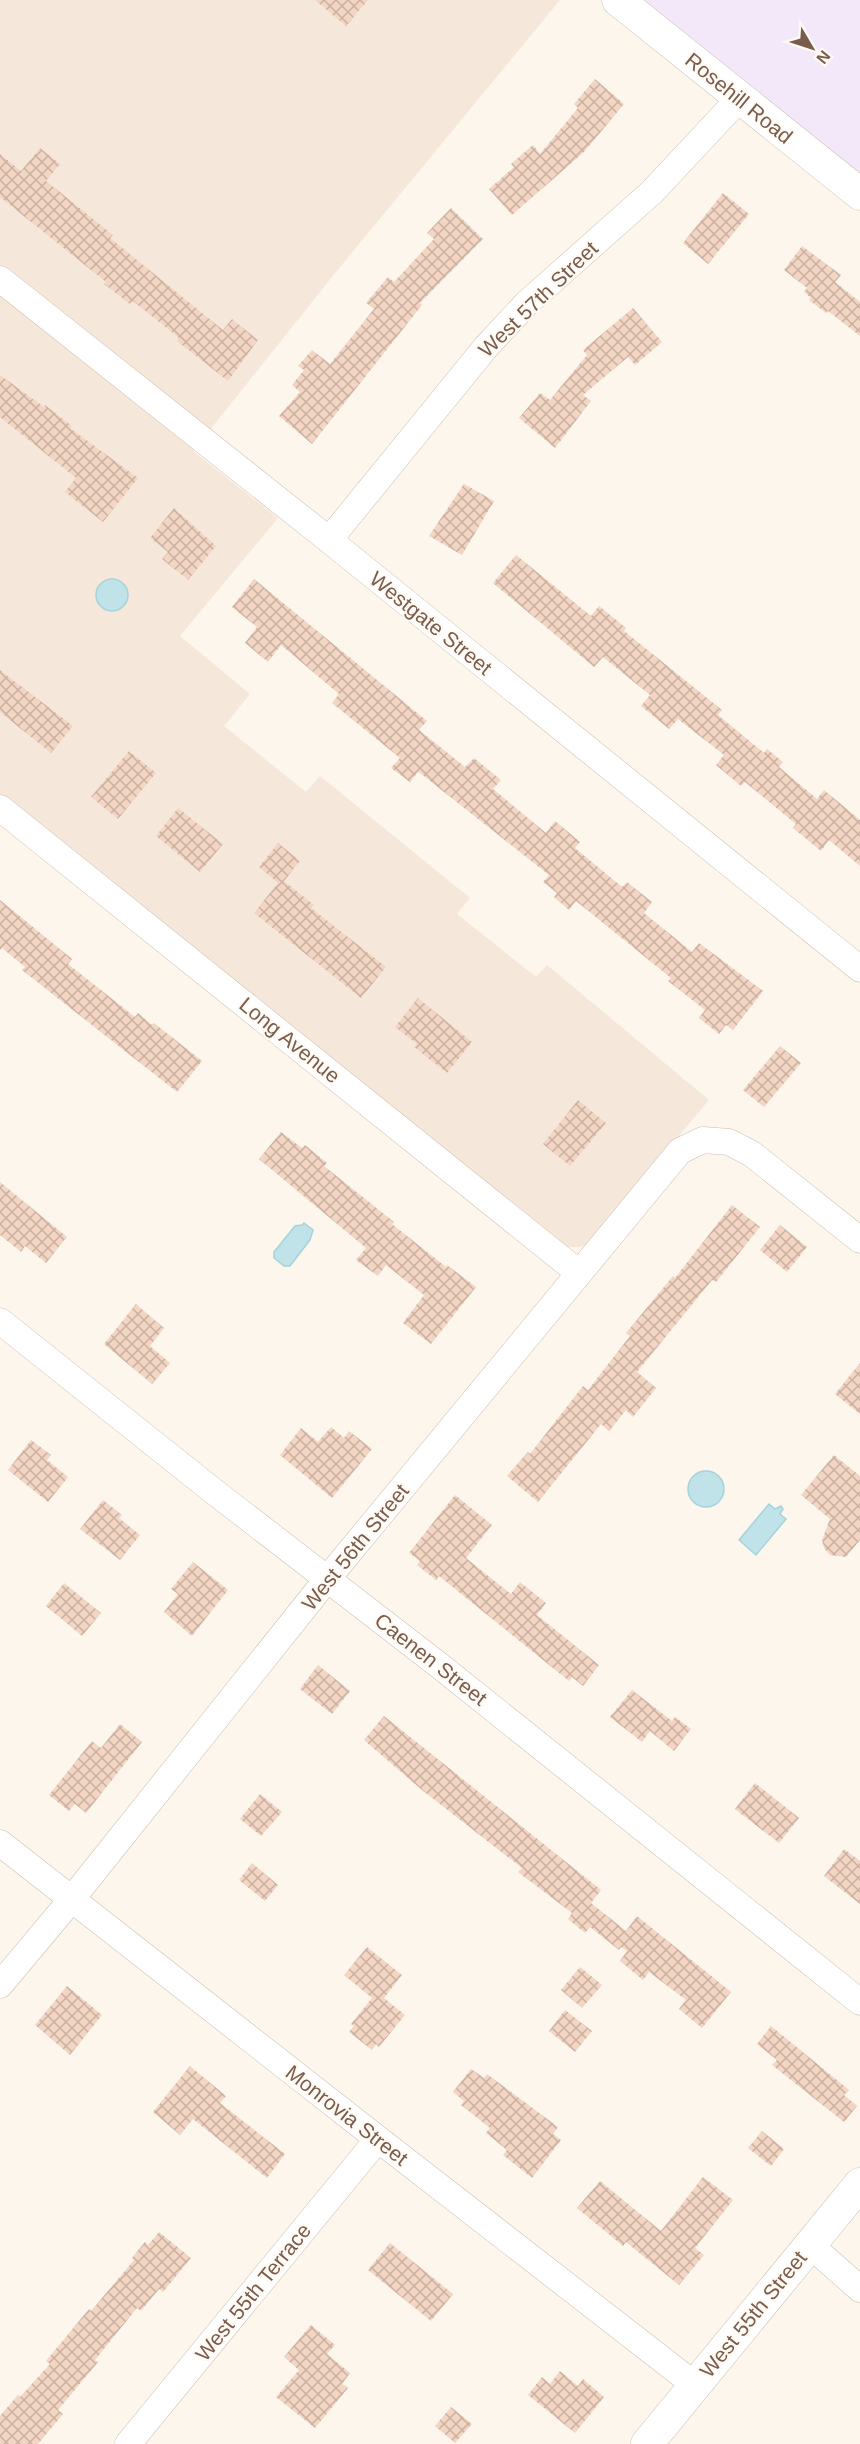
<svg xmlns="http://www.w3.org/2000/svg" width="860" height="2444" font-family="Arial,sans-serif">
	<style>
		.residential { fill: #f5e8da }
		.education { fill: #f3e8fa }
		.water { fill: #bfe3e8; stroke: #a5d3da; stroke-width: 1.5 }
		.building { fill: url(#building-cross-hatch) }
		.lines { fill: none; stroke-linecap: round; stroke-linejoin: round }
		.minor-casing { stroke: #d1beb0; stroke-width: 27 }
		.tertiary-casing { stroke: #d1beb0; stroke-width: 33 }
		.minor { stroke: #fff; stroke-width: 26 }
		.tertiary { stroke: #fff; stroke-width: 32 }
		.labels { text-anchor: middle; dominant-baseline: central; stroke-width: 4.5; stroke-linejoin: round; paint-order: stroke }
		.street-label { font-size: 21px; fill: #7a5c4d; stroke: #fffaf3 }
	</style>
	<defs>
		<pattern id="building-cross-hatch" width="8" height="8" patternUnits="userSpaceOnUse" patternTransform="scale(1.5)"><rect width="8" height="8" fill="#f3d5c3"/><path d="M0 0l8 8M0 8l8-8" fill="none" stroke="#cab0a1"/></pattern>
	</defs>
	<rect width="100%" height="100%" fill="#fdf6ec"/>
	<!-- residential -->
	<polygon class="residential" points="0,0 560,0 336,272 193,451 278,518 180,636 250,694 224,726 306,792 320,776 470,898 457,914 536,977 547,965 709,1100 587,1245 580,1247 568,1247 557,1243 0,795"/>
	<!-- education -->
	<polygon class="education" points="644,0 860,0 860,174 781,111"/>
	<!-- water -->
	<g class="water">
		<circle cx="112" cy="595" r="16"/>
		<polygon points="304,1223 313,1230 310,1240 290,1266 284,1266 274,1258 274,1252 295,1226 302,1225"/>
		<circle cx="706" cy="1489" r="18"/>
		<polygon points="769,1504 775,1509 781,1506 783,1509 780,1514 786,1519 756,1555 739,1540"/>
	</g>
	<!-- building -->
	<g class="building">
		<polygon points="315,0 368,0 346,26"/>
		<polygon points="595,79 624,104 584,152 512,215 489,189 514,167 511,164 533,145 540,154 578,108 574,104"/>
		<polygon points="40,148 60,164 46,181 113,235 110,238 223,330 232,319 258,340 228,381 177,341 179,338 133,301 130,304 104,284 106,282 0,197 0,154 21,171"/>
		<polygon points="723,193 749,214 708,264 683,243"/>
		<polygon points="451,208 483,239 420,303 422,305 312,444 279,416 300,392 292,385 304,370 298,366 312,350 330,364 374,309 366,303 388,277 394,282 434,239 427,233"/>
		<polygon points="802,246 841,275 835,282 860,302 860,336 828,311 826,313 809,300 811,298 804,292 807,288 784,270"/>
		<polygon points="633,308 662,342 635,365 628,357 583,395 591,401 555,448 519,418 540,393 550,400 587,355 583,350"/>
		<polygon points="0,375 44,407 45,405 72,426 70,428 138,478 103,522 65,492 76,478 0,417"/>
		<polygon points="464,484 494,501 462,555 429,536"/>
		<polygon points="174,508 216,546 188,580 162,559 168,552 150,538"/>
		<polygon points="516,555 591,616 599,606 626,628 624,631 722,710 718,715 764,753 767,749 783,762 779,767 817,799 824,790 860,820 860,866 829,840 821,851 793,828 796,824 745,782 741,786 716,765 724,755 678,719 669,729 641,706 650,695 603,657 594,667 493,583"/>
		<polygon points="254,579 427,721 419,730 465,767 474,758 501,780 493,789 546,833 555,821 580,842 575,848 622,887 627,882 652,902 644,913 692,952 699,943 763,991 733,1030 726,1025 719,1034 699,1018 705,1010 668,981 671,978 576,901 569,910 554,897 557,893 543,882 549,875 420,773 418,772 410,782 391,768 400,758 332,703 339,694 281,645 268,662 245,643 257,627 232,607"/>
		<polygon points="0,670 73,726 51,753 0,712"/>
		<polygon points="129,751 156,773 118,819 91,797"/>
		<polygon points="178,808 223,844 200,872 156,836"/>
		<polygon points="278,843 300,861 284,881 314,905 311,908 386,967 361,998 254,913 278,883 259,867"/>
		<polygon points="0,900 72,959 68,964 135,1017 138,1013 152,1025 154,1023 202,1061 177,1092 22,970 25,967 2,948 0,950"/>
		<polygon points="418,998 472,1042 447,1073 414,1047 417,1044 395,1027"/>
		<polygon points="780,1046 801,1063 764,1107 743,1090"/>
		<polygon points="578,1100 606,1123 570,1166 543,1144"/>
		<polygon points="281,1132 302,1148 305,1145 327,1163 324,1166 394,1222 392,1224 446,1267 447,1265 476,1287 431,1344 403,1323 424,1295 386,1265 378,1276 356,1260 366,1248 259,1159"/>
		<polygon points="0,1182 67,1237 46,1263 25,1246 21,1252 0,1235"/>
		<polygon points="732,1205 760,1227 716,1282 712,1280 637,1372 656,1388 633,1417 626,1410 609,1431 601,1424 538,1502 507,1476 528,1452 530,1454 583,1386 588,1390 630,1336 626,1333 673,1276 675,1278"/>
		<polygon points="780,1225 807,1247 787,1272 760,1250"/>
		<polygon points="136,1304 164,1328 150,1346 170,1363 152,1384 104,1344"/>
		<polygon points="860,1363 860,1414 835,1394"/>
		<polygon points="331,1427 344,1438 349,1431 372,1449 332,1498 280,1455 301,1428 318,1442"/>
		<polygon points="31,1440 51,1455 47,1460 68,1477 48,1502 8,1470"/>
		<polygon points="834,1455 860,1476 860,1540 846,1557 830,1555 824,1548 822,1540 830,1519 801,1495"/>
		<polygon points="455,1495 492,1525 466,1558 511,1594 520,1582 546,1603 537,1615 599,1665 583,1686 572,1677 569,1681 439,1576 436,1580 417,1565 420,1561 409,1553"/>
		<polygon points="103,1500 122,1515 119,1518 140,1535 120,1560 80,1529"/>
		<polygon points="193,1562 228,1590 192,1636 164,1612 178,1594 171,1589"/>
		<polygon points="64,1583 101,1613 82,1636 46,1606"/>
		<polygon points="318,1665 350,1691 332,1714 300,1689"/>
		<polygon points="632,1690 672,1721 675,1717 691,1729 674,1751 650,1731 642,1742 610,1717"/>
		<polygon points="384,1716 601,1890 591,1903 626,1931 637,1916 731,1992 702,2028 679,2009 686,2000 649,1972 643,1980 620,1961 627,1951 621,1947 619,1950 590,1927 585,1933 568,1919 572,1913 518,1872 522,1868 422,1790 364,1740"/>
		<polygon points="120,1724 142,1742 86,1813 75,1804 69,1811 49,1795 92,1741 101,1748"/>
		<polygon points="755,1783 799,1818 779,1843 735,1809"/>
		<polygon points="260,1794 282,1812 261,1836 240,1819"/>
		<polygon points="844,1849 860,1861 860,1904 824,1876"/>
		<polygon points="252,1863 278,1885 265,1901 239,1880"/>
		<polygon points="367,1947 402,1975 384,1998 405,2015 379,2047 376,2044 372,2050 349,2032 354,2026 351,2024 372,1998 344,1975"/>
		<polygon points="580,1967 602,1985 582,2008 561,1990"/>
		<polygon points="67,1986 102,2015 70,2055 35,2025"/>
		<polygon points="565,2010 592,2031 575,2052 549,2031"/>
		<polygon points="771,2026 849,2090 844,2095 857,2106 844,2122 772,2065 777,2060 757,2044"/>
		<polygon points="190,2066 226,2096 220,2103 285,2154 267,2178 193,2119 180,2135 153,2112"/>
		<polygon points="471,2069 484,2078 487,2074 558,2127 553,2134 561,2140 532,2178 503,2155 507,2150 486,2133 490,2128 461,2105 464,2101 453,2092"/>
		<polygon points="762,2131 784,2149 771,2166 748,2148"/>
		<polygon points="703,2177 733,2200 695,2248 704,2255 679,2285 626,2242 623,2246 577,2208 600,2181 661,2231"/>
		<polygon points="159,2232 191,2258 163,2292 159,2289 141,2311 137,2308 95,2360 98,2362 58,2410 63,2414 38,2444 0,2444 0,2416 18,2395 20,2397 50,2364 46,2361 89,2309 91,2311 134,2260 132,2258 145,2242 148,2245"/>
		<polygon points="390,2243 453,2294 431,2321 368,2270"/>
		<polygon points="311,2325 335,2345 327,2354 350,2373 342,2384 348,2388 315,2428 276,2397 299,2370 284,2357"/>
		<polygon points="560,2371 578,2386 583,2379 604,2397 575,2433 528,2395 542,2377 550,2384"/>
		<polygon points="451,2407 472,2424 455,2443 435,2426"/>
	</g>
	<g class="lines">
		<defs>
			<g id="minor">
				<polyline points="0,279 329,540 860,969"/>
				<polyline points="329,540 486,347 526,304 652,192 739,99"/>
				<polyline points="0,808 579,1273"/>
				<polyline points="0,1321 212,1490 440,1666 860,2002"/>
				<polyline points="0,1843 378,2139 695,2385"/>
				<polyline points="0,1985 71,1900 328,1578 680,1151 703,1140 729,1142 752,1154 860,1240"/>
				<polyline points="810,2245 860,2289"/>
				<polyline points="128,2444 378,2139"/>
			</g>
			<g id="tertiary">
				<polyline points="618,0 860,194"/>
				<polyline points="647,2444 860,2184"/>
			</g>
		</defs>
		<!-- minor casing -->
		<use href="#minor" class="minor-casing"/>
		<!-- tertiary casing -->
		<use href="#tertiary" class="tertiary-casing"/>
		<!-- minor -->
		<use href="#minor" class="minor"/>
		<!-- tertiary -->
		<use href="#tertiary" class="tertiary"/>
	</g>
	<g class="labels">
		<!-- street labels -->
		<g class="street-label">
			<text transform="translate(739 98) rotate(39)">Rosehill Road</text>
			<text transform="translate(538 299) rotate(-44)">West 57th Street</text>
			<text transform="translate(431 623) rotate(39)">Westgate Street</text>
			<text transform="translate(290 1040) rotate(39)">Long Avenue</text>
			<text transform="translate(355 1547) rotate(-51)">West 56th Street</text>
			<text transform="translate(431 1659) rotate(38)">Caenen Street</text>
			<text transform="translate(347 2115) rotate(38)">Monrovia Street</text>
			<text transform="translate(253 2292) rotate(-51)">West 55th Terrace</text>
			<text transform="translate(753 2314) rotate(-51)">West 55th Street</text>
		</g>
	</g>
	<!-- north arrow -->
	<g transform="translate(812 48) rotate(129)" stroke="#fffaf3" stroke-width="4.5" paint-order="stroke">
	<path d="M0-4.5L10 22L0 15L-10 22Z" fill="#7a5c4d"/>
	<text y="-9" font-size="16" font-weight="bold" text-anchor="middle" fill="#7a5c4d">N</text>
	</g>
</svg>
